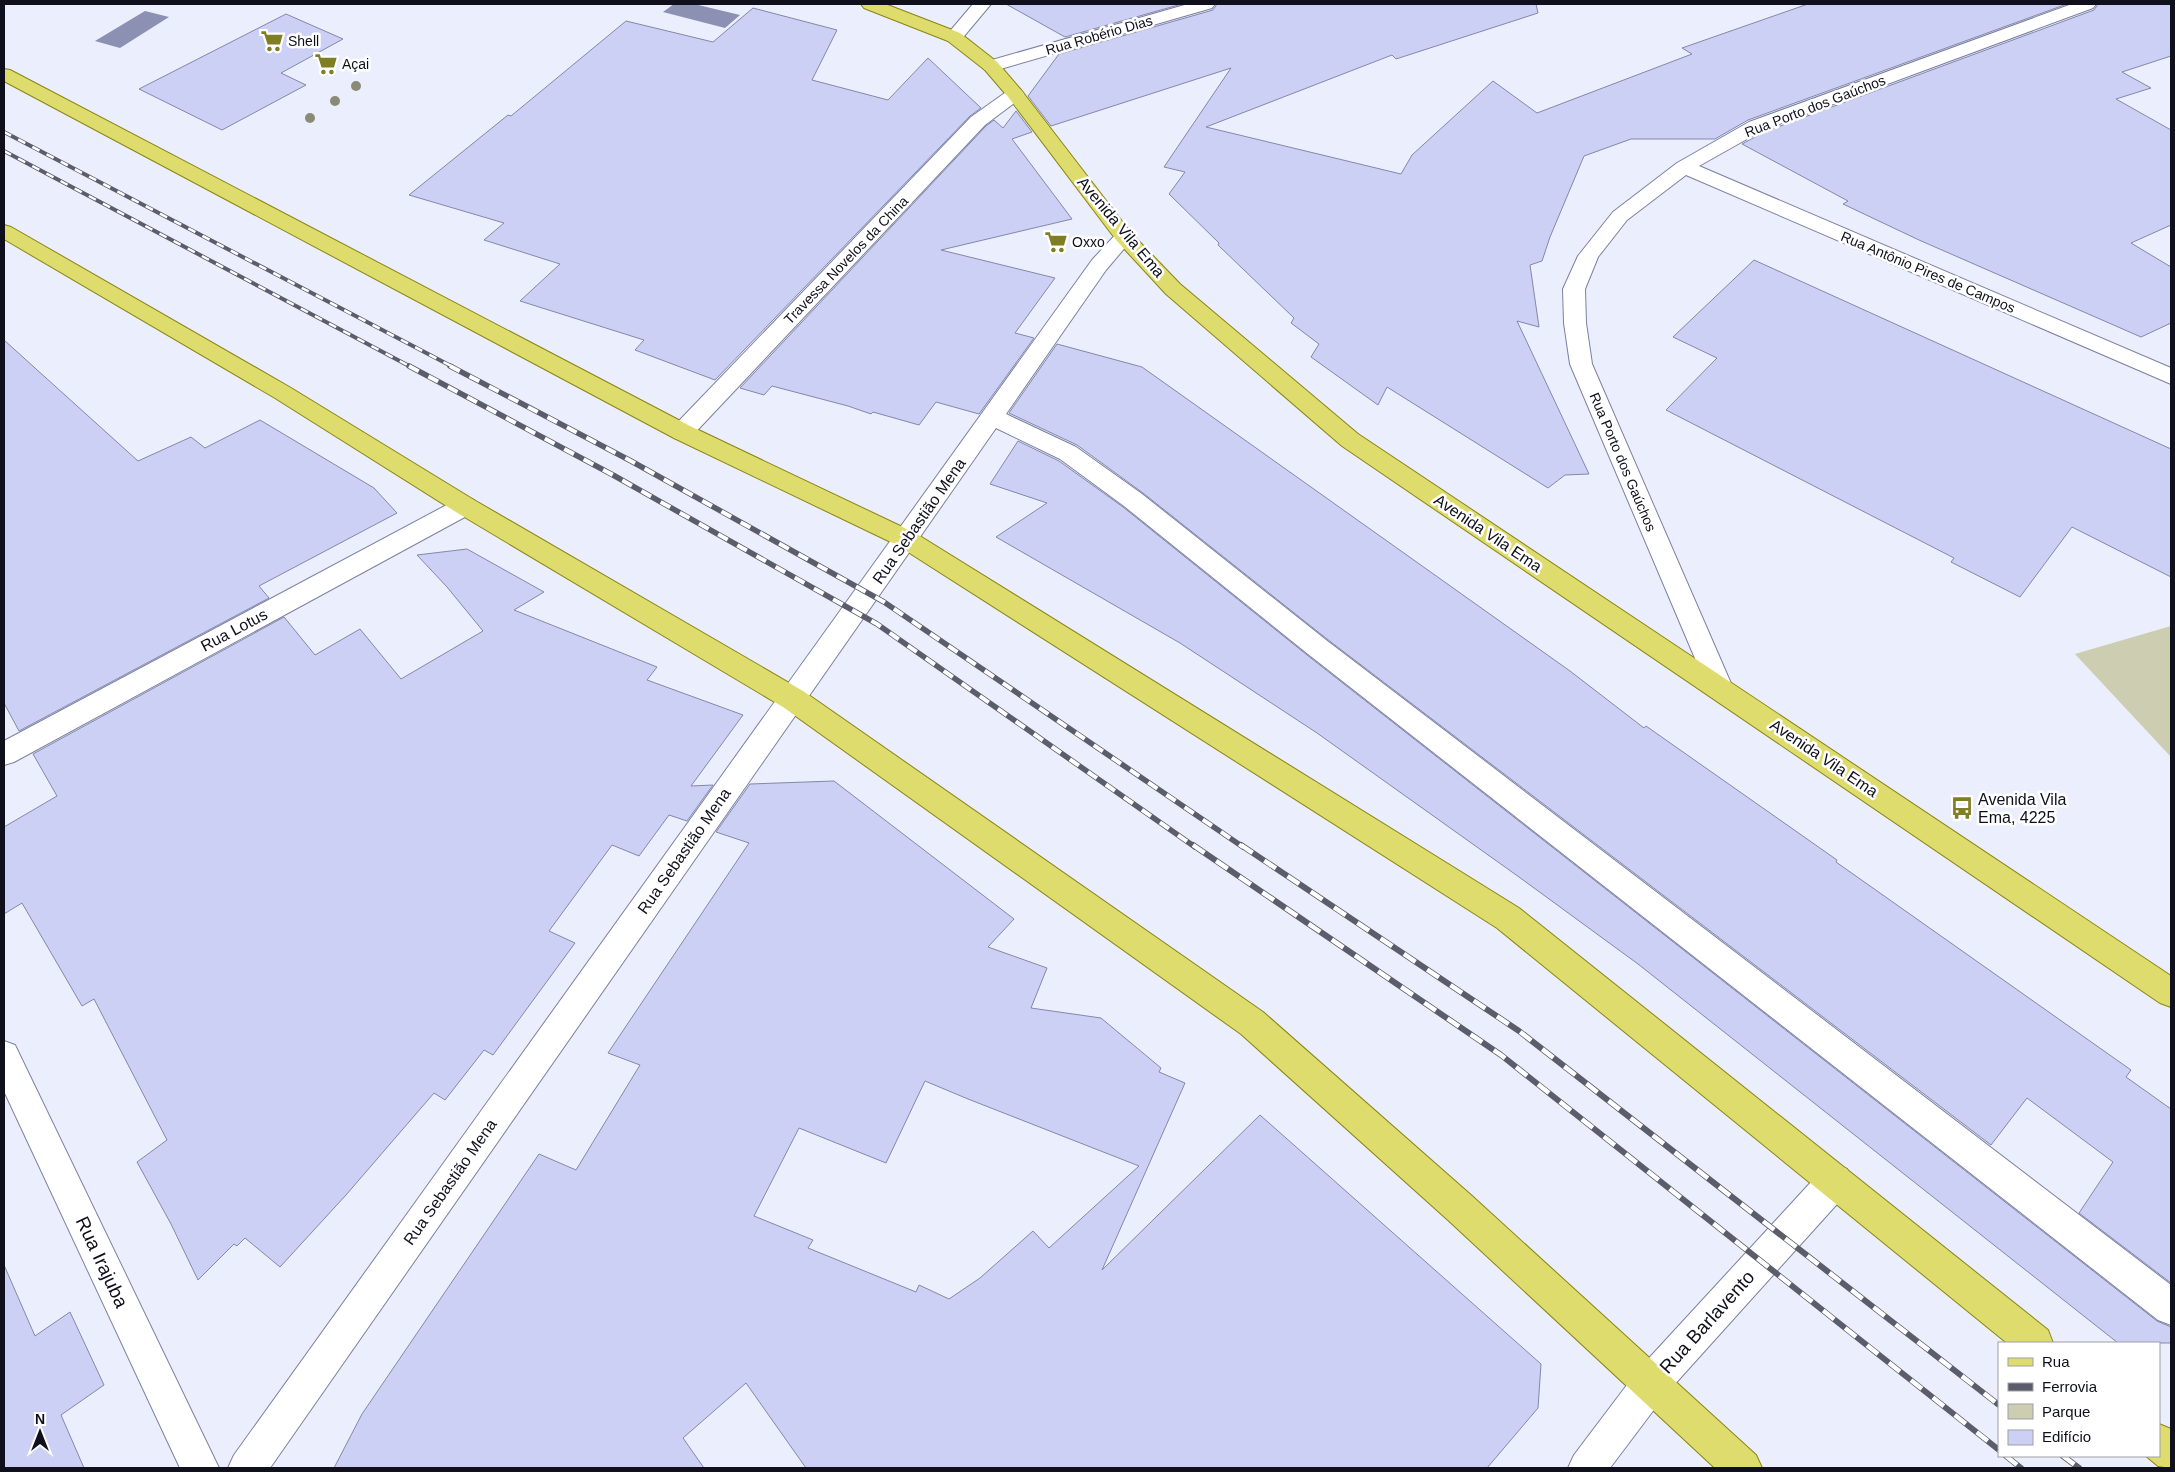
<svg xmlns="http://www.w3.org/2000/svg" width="2175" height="1472" font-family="Arial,sans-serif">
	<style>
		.green { fill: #cccdb1 }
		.water { fill: #8c91b3 }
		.building { fill: #cbd0f4; stroke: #8488a9; fill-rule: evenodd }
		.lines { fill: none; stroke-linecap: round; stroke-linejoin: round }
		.minor-casing { stroke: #7c81a2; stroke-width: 2 }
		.major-casing { stroke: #898513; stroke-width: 2 }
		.minor { fill: #fff; fill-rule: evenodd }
		.major { fill: #dfdc6e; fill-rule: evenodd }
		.rail-far2-casing { stroke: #5b5d6a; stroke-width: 4 }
		.rail-far1-casing { stroke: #5b5d6a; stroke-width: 5.5 }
		.rail-casing { stroke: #5b5d6a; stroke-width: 6 }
		.rail-far2 { stroke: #fff; stroke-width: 2.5; stroke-dasharray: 8; stroke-linecap: butt }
		.rail-far1 { stroke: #fff; stroke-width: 4; stroke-dasharray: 11; stroke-linecap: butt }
		.rail { stroke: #fff; stroke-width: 4.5; stroke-dasharray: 14; stroke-linecap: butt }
		.tree { fill: #8a8a77 }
		.labels { text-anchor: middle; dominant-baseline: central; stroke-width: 5; stroke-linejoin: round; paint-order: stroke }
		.far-street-label { font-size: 14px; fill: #0f101c; stroke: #fff }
		.far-poi-label { font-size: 14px; fill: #0f101c; stroke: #fff; text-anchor: start }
		.street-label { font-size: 16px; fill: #0f101c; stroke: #fff }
		.poi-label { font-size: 16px; fill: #0f101c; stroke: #fff; text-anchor: start }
		.near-street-label { font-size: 19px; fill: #0f101c; stroke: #fff }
	</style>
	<rect width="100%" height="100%" fill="#ebeefc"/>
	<!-- green -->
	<polygon class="green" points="2171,626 2171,757 2075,654"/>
	<!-- water -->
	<g class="water">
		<polygon points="674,4 694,4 740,15 725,28 663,12"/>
		<polygon points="145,11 169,17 120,48 95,41"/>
	</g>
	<!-- building -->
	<g class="building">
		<polygon points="1006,4 1182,4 1065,37"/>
		<polygon points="1217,4 1536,4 1538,13 1396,59 1392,55 1206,127 1401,174 1412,155 1493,81 1537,113 1692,54 1682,48 1808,4 2067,4 1748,120 1715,139 1631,139 1584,156 1550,237 1542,261 1530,265 1539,327 1517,321 1589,474 1565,475 1548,488 1387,387 1378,405 1311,357 1319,344 1291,323 1294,318 1218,245 1219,243 1169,194 1185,172 1164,167 1231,68 1051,126 1028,96 1059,54 1213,10"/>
		<polygon points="2098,4 2171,4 2171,56 2122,72 2151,88 2116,99 2171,130 2171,225 2131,243 2171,267 2171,323 2141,337 1919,240 1843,204 1848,201 1742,144 1764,132 2094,10"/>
		<polygon points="753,8 837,30 812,80 888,100 928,58 981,108 970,116 715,380 635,350 644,340 520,301 560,264 484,240 504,223 409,195 508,115 511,116 626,21 713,42"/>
		<polygon points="286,14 343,39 281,73 306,85 222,130 139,89"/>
		<polygon points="1016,111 1032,132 1012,139 1072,219 941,250 1055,278 1015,333 1034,338 979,414 936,402 919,425 873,412 871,414 848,406 772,386 764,395 740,388 986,126 994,120 1003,128"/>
		<polygon points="1754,260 2171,449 2171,577 2072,527 2020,597 1951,562 1954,558 1666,410 1717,358 1673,337"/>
		<polygon points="4,340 138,461 191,437 205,448 260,420 374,488 397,513 259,586 269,598 19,731 4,703"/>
		<polygon points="1057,344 1142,367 1570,671 1644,728 1646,726 1837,860 1836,862 2131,1070 2126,1077 2171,1109 2171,1283 2079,1213 2113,1162 2027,1098 1991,1145 1327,639 1143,493 1077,445 1009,413"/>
		<polygon points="1018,441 1059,461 1123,507 1307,655 2157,1321 2171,1327 2171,1343 2118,1343 1638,964 1519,877 1317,733 1180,643 996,537 1047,503 990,484"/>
		<polygon points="467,549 544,592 514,610 657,667 647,680 743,715 691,786 713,785 687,821 669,815 639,856 612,845 549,931 575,943 493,1055 484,1050 445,1100 434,1093 346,1195 280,1267 245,1238 237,1246 234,1244 198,1280 171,1224 137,1162 167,1140 94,999 82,1006 22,903 4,914 4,827 57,796 33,754 284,617 315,655 360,629 401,679 483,631 447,587 417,555"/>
		<path d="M834 781 1014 919 988 947 1047 968 1031 1008 1101 1018 1161 1068 1159 1072 1185 1083 1102 1270 1260 1115 1541 1364 1538 1408 1487 1468H806L746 1383 683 1438 704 1468H334L362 1414 539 1154 576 1170 640 1065 608 1053 749 843 716 832 750 784ZM925 1081 968 1099 1139 1166 1049 1248 1033 1231 980 1278 949 1299 919 1285 916 1292 808 1248 813 1240 754 1216 799 1128 886 1163Z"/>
		<polygon points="4,1265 35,1336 70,1312 104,1385 61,1415 84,1468 4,1468"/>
	</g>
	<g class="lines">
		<defs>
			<g id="minor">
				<polygon points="973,4 991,4 960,41 954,42 948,41 945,37"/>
				<polygon points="1188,4 1215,4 1212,8 997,70 991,71 985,70 982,66 985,62"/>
				<polygon points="2072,4 2096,4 2093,8 1763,130 1699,166 2171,368 2171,384 1686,175 1627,220 1598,257 1585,289 1586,323 1592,364 1733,688 1729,696 1720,699 1711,696 1570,364 1564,323 1563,289 1578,256 1613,212 1677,163 1749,122"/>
				<polygon points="1015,88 1021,90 1024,94 1021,98 985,125 690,438 682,440 674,438 670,432 674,426 971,117 1009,90"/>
				<polygon points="1124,231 1131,233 1134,237 1106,270 1006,414 1076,447 1142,494 1326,640 2171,1285 2171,1325 2158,1320 1308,654 1124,506 1060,459 996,428 270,1468 228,1468 234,1455 1092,260 1117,233"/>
				<polygon points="465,497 474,500 477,506 474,512 14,762 4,765 4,741 456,500"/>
				<polygon points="4,1041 15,1045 219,1468 180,1468 4,1091"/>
				<polygon points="1835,1164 1847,1169 1852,1181 1847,1193 1665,1395 1610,1468 1568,1468 1574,1455 1639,1369 1823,1169"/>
			</g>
			<g id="major">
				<polygon points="861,4 885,4 960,33 997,62 1021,90 1131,233 1180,284 1358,434 2171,976 2171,1007 2160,1003 1342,446 1166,294 1117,241 1009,98 985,70 948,41 864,8"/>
				<polygon points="4,69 10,70 690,426 915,533 1519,908 2048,1330 2053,1343 2007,1343 1497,928 897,545 674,438 4,81"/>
				<polygon points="4,225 11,227 291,388 474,500 803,691 1263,1012 1472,1196 1756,1455 1762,1468 1715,1468 1448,1220 1241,1034 783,707 456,512 275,398 4,239"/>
				<polygon points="2159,1424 2171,1429 2171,1468 2158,1466 2146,1456 2159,1456"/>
			</g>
		</defs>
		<!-- minor casing -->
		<use href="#minor" class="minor-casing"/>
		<!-- major casing -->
		<use href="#major" class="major-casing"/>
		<!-- minor -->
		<use href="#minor" class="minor"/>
		<!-- major -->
		<use href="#major" class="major"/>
		<defs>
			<g id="rail-far2">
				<polyline points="4,132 453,367"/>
				<polyline points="4,151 411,367"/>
			</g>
			<g id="rail-far1">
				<polyline points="409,366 613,475 877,624 1195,847"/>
				<polyline points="450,366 631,461 884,602 1243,847"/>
			</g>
			<g id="rail">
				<polyline points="1193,845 1501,1055 1999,1450"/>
				<polyline points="1241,845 1519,1031 1999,1405"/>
				<polyline points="2006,1456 2021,1468"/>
				<polyline points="2063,1456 2079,1468"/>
			</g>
		</defs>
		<!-- rail-far2 casing -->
		<use href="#rail-far2" class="rail-far2-casing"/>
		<!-- rail-far1 casing -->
		<use href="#rail-far1" class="rail-far1-casing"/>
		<!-- rail casing -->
		<use href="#rail" class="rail-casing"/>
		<!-- rail-far2 -->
		<use href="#rail-far2" class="rail-far2"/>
		<!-- rail-far1 -->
		<use href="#rail-far1" class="rail-far1"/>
		<!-- rail -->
		<use href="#rail" class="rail"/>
	</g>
	<!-- trees -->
	<g class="tree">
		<circle cx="356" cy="86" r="5"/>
		<circle cx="335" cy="101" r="5"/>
		<circle cx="310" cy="118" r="5"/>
	</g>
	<!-- icons -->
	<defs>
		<symbol id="supermarket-bare" viewBox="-9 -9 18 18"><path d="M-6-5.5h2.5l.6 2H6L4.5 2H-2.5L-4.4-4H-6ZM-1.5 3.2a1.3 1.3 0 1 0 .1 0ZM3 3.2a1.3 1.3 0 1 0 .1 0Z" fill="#807e25" stroke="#fff" stroke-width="2.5" paint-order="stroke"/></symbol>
		<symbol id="bus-bare" viewBox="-9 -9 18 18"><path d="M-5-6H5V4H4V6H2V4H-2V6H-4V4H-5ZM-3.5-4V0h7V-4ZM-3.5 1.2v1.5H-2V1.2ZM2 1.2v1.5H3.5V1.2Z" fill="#807e25" stroke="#fff" stroke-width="2.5" paint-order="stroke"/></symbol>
	</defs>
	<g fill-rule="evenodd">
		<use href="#supermarket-bare" x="256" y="25" width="32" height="32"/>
		<use href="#supermarket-bare" x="310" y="48" width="32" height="32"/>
		<use href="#supermarket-bare" x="1040" y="226" width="32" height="32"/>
		<use href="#bus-bare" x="1946" y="792" width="32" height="32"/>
	</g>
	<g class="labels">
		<!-- far-street labels -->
		<g class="far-street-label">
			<text transform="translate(1099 35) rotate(-16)">Rua Robério Dias</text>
			<text transform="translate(1815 106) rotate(-21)">Rua Porto dos Gaúchos</text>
			<text transform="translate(846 260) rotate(-46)">Travessa Novelos da China</text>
			<text transform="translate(1928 272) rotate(23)">Rua Antônio Pires de Campos</text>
			<text transform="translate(1623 462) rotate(67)">Rua Porto dos Gaúchos</text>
		</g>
		<!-- far-poi labels -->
		<g class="far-poi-label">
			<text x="288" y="41">Shell</text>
			<text x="342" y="64">Açai</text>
			<text x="1072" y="242">Oxxo</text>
		</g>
		<!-- street labels -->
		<g class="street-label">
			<text transform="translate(1121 227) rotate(50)">Avenida Vila Ema</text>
			<text transform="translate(919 521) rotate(-55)">Rua Sebastião Mena</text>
			<text transform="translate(1488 533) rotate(34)">Avenida Vila Ema</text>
			<text transform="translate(234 630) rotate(-28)">Rua Lotus</text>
			<text transform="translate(1824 758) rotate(34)">Avenida Vila Ema</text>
			<text transform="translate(684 851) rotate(-55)">Rua Sebastião Mena</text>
			<text transform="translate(450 1182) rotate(-55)">Rua Sebastião Mena</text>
		</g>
		<!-- poi labels -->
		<g class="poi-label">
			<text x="1978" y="799">Avenida Vila<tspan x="1978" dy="18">Ema, 4225</tspan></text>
		</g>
		<!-- near-street labels -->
		<g class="near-street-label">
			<text transform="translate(102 1262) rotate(65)">Rua Irajuba</text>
			<text transform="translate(1707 1322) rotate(-48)">Rua Barlavento</text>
		</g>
	</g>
	<!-- border -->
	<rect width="2175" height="1472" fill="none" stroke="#0f101c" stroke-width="10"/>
	<!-- legend -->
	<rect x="1998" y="1342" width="162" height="115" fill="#ffffff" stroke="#9f9fa4"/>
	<rect x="2008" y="1358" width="25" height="8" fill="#dfdc6e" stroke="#9f9fa4"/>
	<text x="2042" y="1367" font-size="15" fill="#0f101c">Rua</text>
	<rect x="2008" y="1383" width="25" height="8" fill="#5b5d6a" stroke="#9f9fa4"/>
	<text x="2042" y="1392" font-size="15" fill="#0f101c">Ferrovia</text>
	<rect x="2008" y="1404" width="25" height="15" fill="#cccdb1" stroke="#9f9fa4"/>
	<text x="2042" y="1417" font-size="15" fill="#0f101c">Parque</text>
	<rect x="2008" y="1430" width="25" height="15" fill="#cbd0f4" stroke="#9f9fa4"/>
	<text x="2042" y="1442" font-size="15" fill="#0f101c">Edifício</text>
	<!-- north arrow -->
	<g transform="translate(40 1432)" stroke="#ffffff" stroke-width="4" paint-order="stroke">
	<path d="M0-4L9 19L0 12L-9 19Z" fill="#0f101c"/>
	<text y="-8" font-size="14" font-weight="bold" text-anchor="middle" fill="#0f101c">N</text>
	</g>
</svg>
